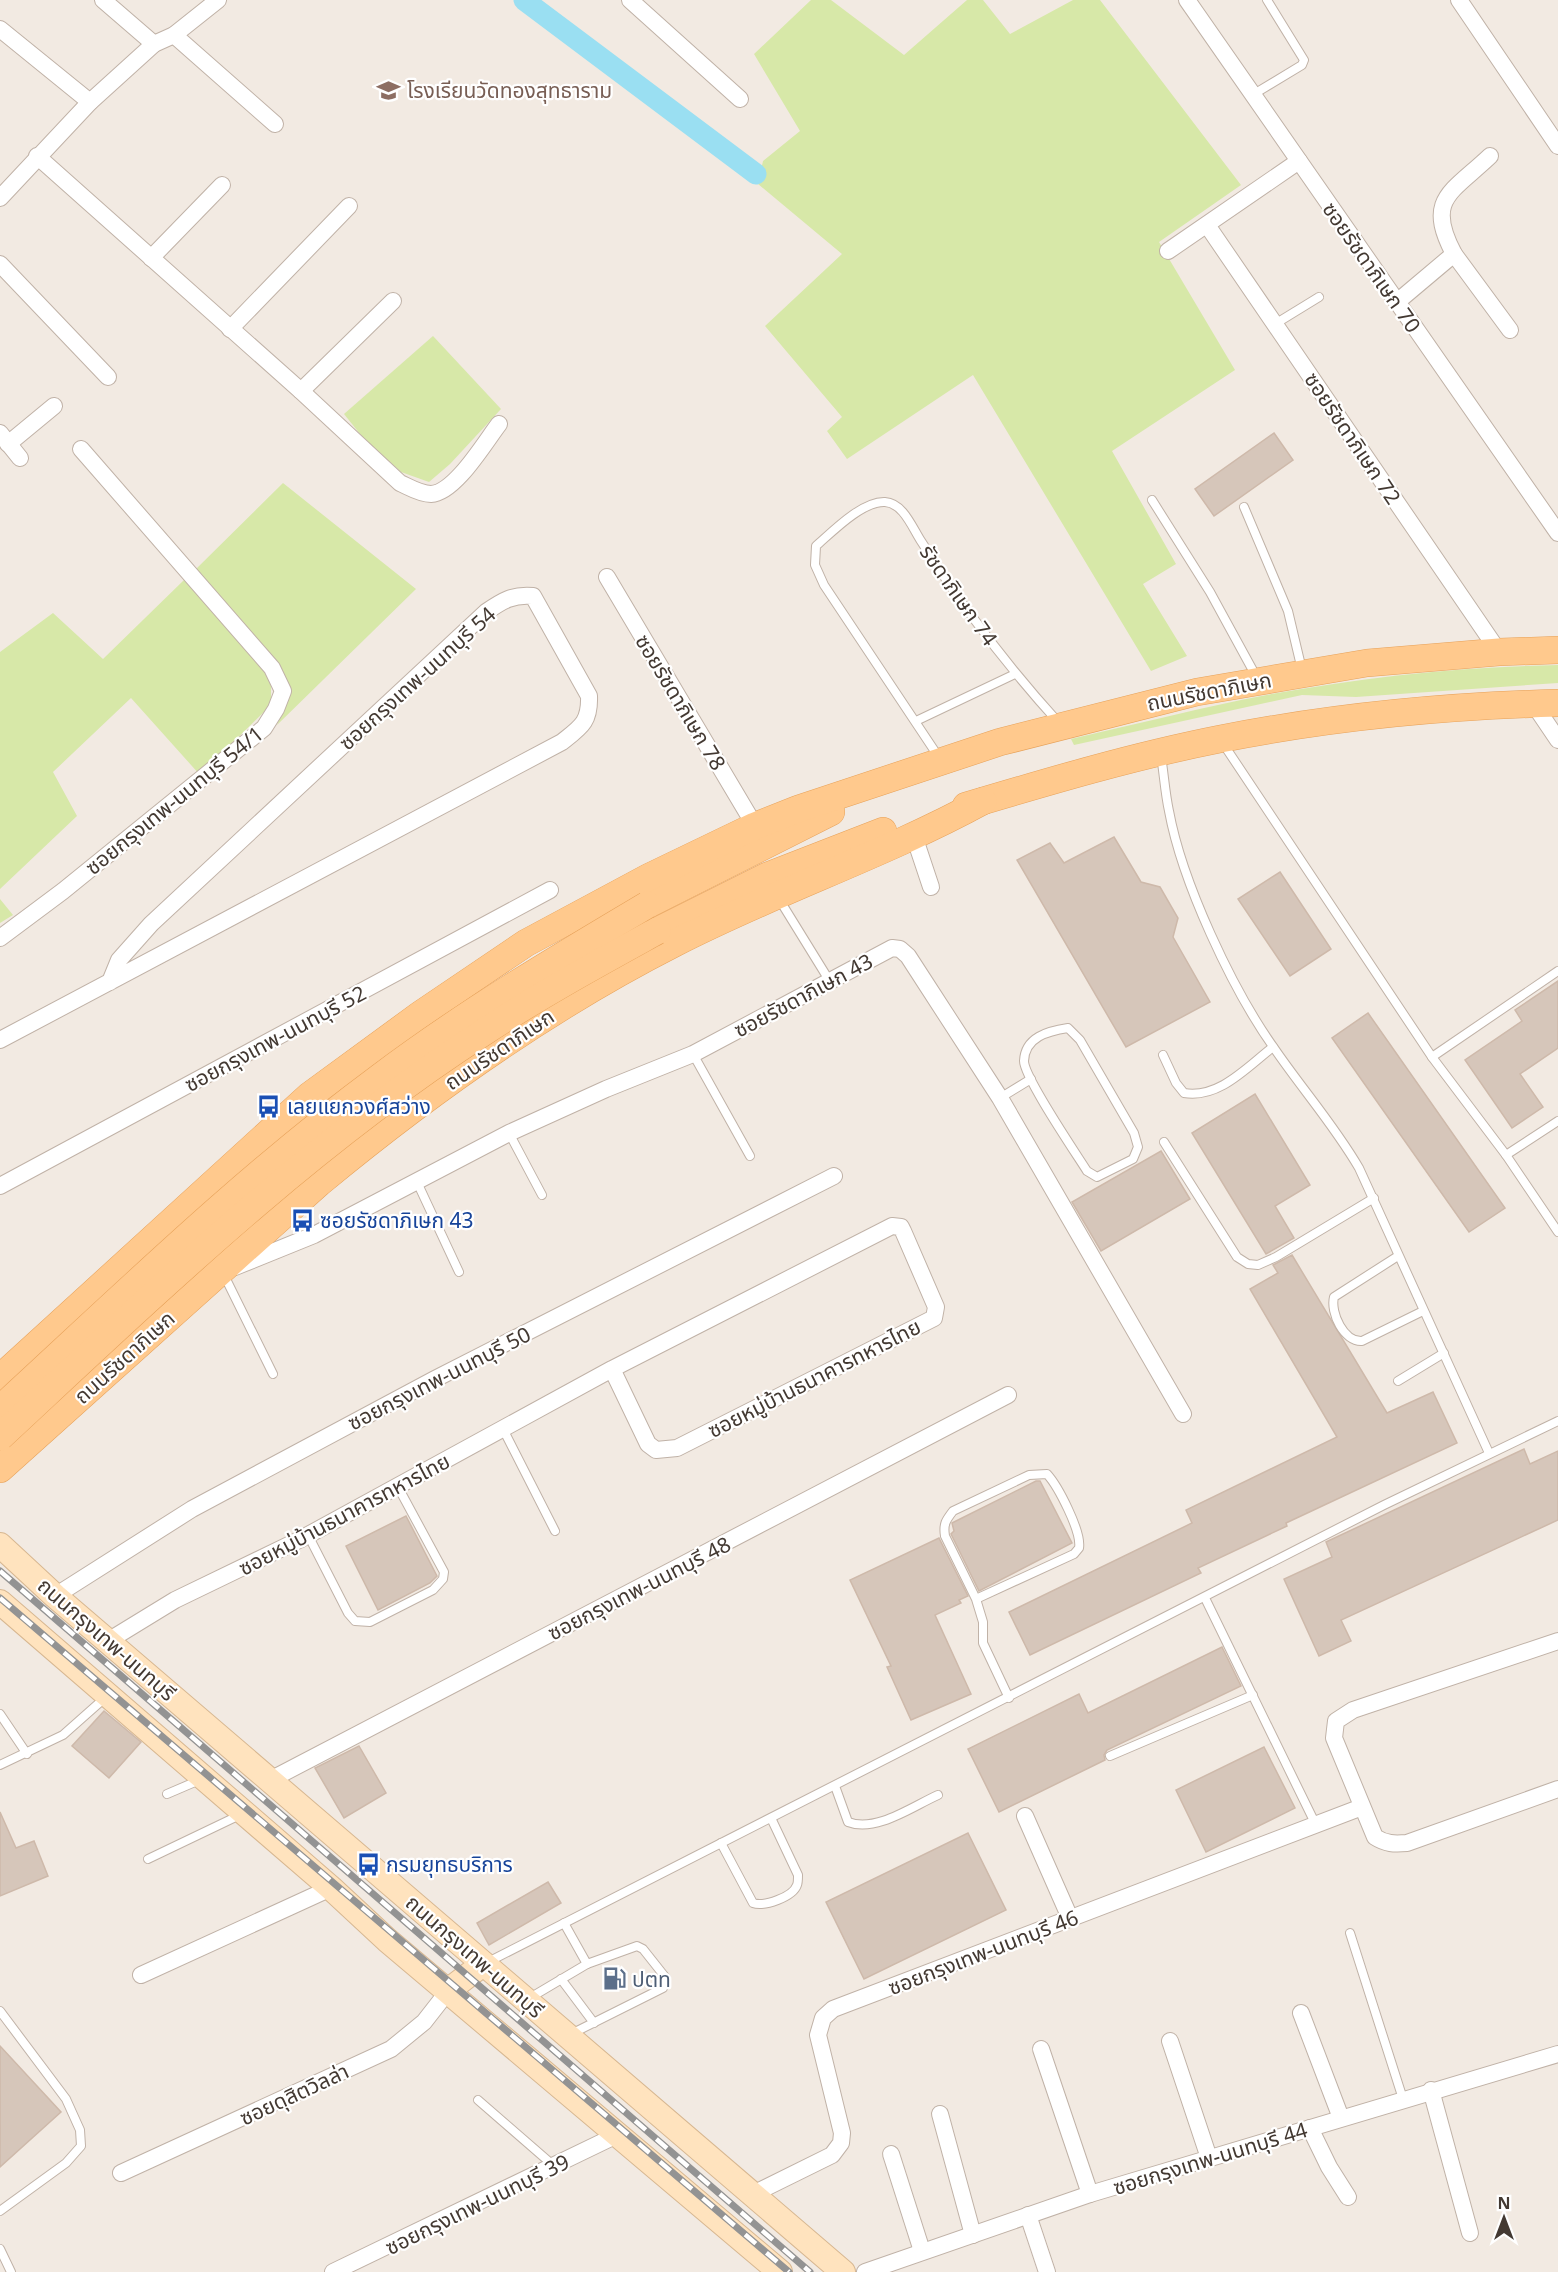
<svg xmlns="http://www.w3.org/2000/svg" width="1558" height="2272" font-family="'Noto Sans','Noto Sans Thai',sans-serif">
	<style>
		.green { fill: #d7e8a8 }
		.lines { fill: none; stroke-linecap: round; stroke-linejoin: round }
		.canal { stroke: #9adff2; stroke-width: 21 }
		.building { fill: #d6c6ba; stroke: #ceb9aa; stroke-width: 1.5 }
		.service-casing { stroke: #c0b2a7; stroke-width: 10 }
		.minor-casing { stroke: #c0b2a7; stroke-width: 18 }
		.secondary-casing { stroke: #d7b791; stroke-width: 26 }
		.primary-casing { stroke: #e7a25a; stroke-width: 28 }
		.service { stroke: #fff; stroke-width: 8 }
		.minor { stroke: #fff; stroke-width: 16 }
		.secondary { stroke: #ffe3be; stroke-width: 24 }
		.primary { stroke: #ffc98d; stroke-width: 27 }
		.rail-casing { stroke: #939393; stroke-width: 7 }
		.rail { stroke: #fff; stroke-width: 4.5; stroke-dasharray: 14; stroke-linecap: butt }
		.primary-bridge-casing { stroke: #e7a25a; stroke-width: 28; stroke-linecap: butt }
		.primary-bridge { stroke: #ffc98d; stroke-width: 27 }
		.labels { text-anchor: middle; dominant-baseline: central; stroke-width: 4.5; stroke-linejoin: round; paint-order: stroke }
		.education-label { font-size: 21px; fill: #785e54; stroke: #fff; text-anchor: start }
		.street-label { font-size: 21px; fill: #433932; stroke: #fff }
		.transit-label { font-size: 21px; fill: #164399; stroke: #fff; text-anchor: start }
		.service-label { font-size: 21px; fill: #4e5e75; stroke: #fff; text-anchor: start }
	</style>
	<rect width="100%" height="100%" fill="#f2eae2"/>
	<!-- green -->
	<g class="green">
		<polygon points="811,0 831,0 904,55 967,0 983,0 1010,34 1073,0 1100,0 1241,185 1159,242 1235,370 1112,451 1176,564 1143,584 1187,656 1151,671 973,375 847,459 827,431 842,417 765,326 842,254 758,184 763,161 800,131 754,54"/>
		<polygon points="433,336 501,409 450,464 429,482 401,472 364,439 344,414"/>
		<polygon points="283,483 416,589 277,725 291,694 277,661 196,569"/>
		<polygon points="184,580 263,666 271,686 271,705 200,775 131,698 53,772 77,816 0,889 0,652 53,613 103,659"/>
		<path d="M1558 665V683L1356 697 1302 695 1074 745 1071 739C1128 726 1184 712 1241 700 1344 679 1453 667 1558 665Z"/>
		<polygon points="0,899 13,915 0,923"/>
	</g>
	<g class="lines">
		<!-- canal -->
		<polyline class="canal" points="524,0 756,174"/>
	</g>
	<!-- building -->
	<g class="building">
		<polygon points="1274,433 1293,460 1214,516 1195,489"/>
		<polygon points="1114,837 1141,882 1160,887 1178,918 1173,937 1210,1002 1126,1047 1017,860 1050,843 1064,863"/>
		<polygon points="1280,872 1331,949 1290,976 1238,899"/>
		<polygon points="1558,981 1558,1048 1520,1074 1543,1107 1512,1128 1465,1060 1522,1021 1515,1010"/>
		<polygon points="1368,1013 1505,1208 1469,1232 1332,1038"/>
		<polygon points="1255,1094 1310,1185 1275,1206 1294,1238 1266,1254 1192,1133"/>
		<polygon points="1161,1151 1190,1199 1101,1251 1072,1202"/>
		<polygon points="1292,1255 1387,1413 1433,1392 1457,1443 1286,1523 1287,1526 1198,1568 1201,1573 1030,1655 1009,1612 1192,1523 1186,1510 1337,1437 1250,1289 1278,1273 1273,1265"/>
		<polygon points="1524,1449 1530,1464 1558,1451 1558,1520 1341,1620 1351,1641 1319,1656 1284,1579 1332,1557 1326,1542"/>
		<polygon points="1036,1481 1040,1481 1072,1543 979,1591 951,1534 954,1531 952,1523"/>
		<polygon points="406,1516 437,1576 430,1583 378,1610 346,1546"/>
		<polygon points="939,1538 968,1596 959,1600 961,1603 935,1615 971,1694 911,1720 887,1667 891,1666 850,1580"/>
		<polygon points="1222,1647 1241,1686 1107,1750 1104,1755 1105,1760 999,1812 968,1749 1079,1694 1088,1713"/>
		<polygon points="104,1711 141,1742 109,1778 72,1746"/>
		<polygon points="359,1746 386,1793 344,1818 315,1768"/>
		<polygon points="1264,1747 1295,1808 1206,1852 1176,1790"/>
		<polygon points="0,1812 16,1848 34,1841 48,1876 0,1896"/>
		<polygon points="968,1833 1006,1910 864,1979 826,1902"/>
		<polygon points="548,1882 561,1903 489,1945 477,1923"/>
		<polygon points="0,2046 61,2112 0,2167"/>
	</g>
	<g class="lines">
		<defs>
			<g id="service">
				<polyline points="1254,94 1302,65 1304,60 1267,0"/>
				<polyline points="1275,324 1319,297"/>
				<polyline points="1152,500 1210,592 1257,678"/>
				<polyline points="1244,507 1288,611 1302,670"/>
				<polyline points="916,721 1015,674"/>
				<polyline points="1222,742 1432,1057 1506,1155 1558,1232"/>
				<path d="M1161 756C1164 774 1165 793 1169 811 1182 882 1232 989 1274 1048 1302 1089 1334 1125 1359 1168L1489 1453"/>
				<path d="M940 759 824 585 815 565 816 546C832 532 862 501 885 502 903 503 912 527 921 541 961 605 1008 667 1059 723"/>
				<polyline points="779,899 829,980"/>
				<path d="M1068 1028 1080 1040 1134 1133 1138 1147 1133 1159 1097 1177 1087 1171C1075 1152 1024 1077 1024 1061 1025 1037 1048 1031 1068 1028Z"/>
				<polyline points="693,1054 750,1156"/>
				<path d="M1163 1055 1176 1083 1184 1093C1219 1099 1247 1067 1273 1047"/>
				<polyline points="1432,1057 1558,971"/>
				<polyline points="1000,1098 1031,1079"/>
				<polyline points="509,1133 542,1195"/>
				<polyline points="1164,1142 1237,1257 1248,1264 1258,1265 1276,1257 1374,1198"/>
				<polyline points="1506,1155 1558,1121"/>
				<polyline points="417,1182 459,1272"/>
				<path d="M1398 1256 1334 1297C1330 1313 1344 1342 1362 1341L1423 1311"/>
				<polyline points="224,1275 273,1374"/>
				<polyline points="1398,1381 1444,1353"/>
				<polyline points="503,1429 555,1531"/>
				<polyline points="308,1535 348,1613 355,1621 370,1622 433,1590 443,1579 444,1572 398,1487"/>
				<polyline points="1205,1598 1315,1823"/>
				<path d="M976 1599 1074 1554 1079 1548C1082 1532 1058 1486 1047 1474L1029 1475 953 1511C946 1520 943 1524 945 1536L976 1599 983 1622V1643L1009 1698"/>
				<polyline points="0,1714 27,1754"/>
				<polyline points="1110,1756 1253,1695"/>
				<polyline points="0,1765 63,1735 107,1696"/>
				<path d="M835 1786 848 1822C876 1833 913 1806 938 1795"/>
				<polyline points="167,1794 202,1779"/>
				<path d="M721 1843 753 1903C764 1907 793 1897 797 1885 798 1883 798 1877 798 1875L771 1818"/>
				<polyline points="148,1859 242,1814"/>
				<polyline points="564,1923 587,1964 637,1946 643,1949 666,1978 663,1988 571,2034"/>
				<polyline points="1350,1933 1403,2099"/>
				<polyline points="486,1963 1384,1505 1558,1421"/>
				<polyline points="561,1979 594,2023"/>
				<polyline points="528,1999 587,1964"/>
				<polyline points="0,2011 66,2099 80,2130 81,2146 66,2163 0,2211"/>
				<polyline points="478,2100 554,2166"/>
				<polyline points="0,2249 11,2272"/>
			</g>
			<g id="minor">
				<polyline points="103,0 154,44"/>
				<polyline points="630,0 740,99"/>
				<polyline points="1187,0 1558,533"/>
				<polyline points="1459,0 1558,146"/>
				<polyline points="0,29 90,102"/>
				<polyline points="174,35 275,124"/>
				<path d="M37 156 301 391 400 483C409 487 420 494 431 494 455 493 485 442 499 424"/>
				<polyline points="0,198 90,102 154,44 174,35 218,0"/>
				<polyline points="1207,225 1499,652"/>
				<polyline points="1168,251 1299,161"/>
				<polyline points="1454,254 1510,330"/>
				<polyline points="151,258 222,185"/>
				<polyline points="0,264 108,377"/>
				<path d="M1397 302 1454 254C1425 199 1451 193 1490 156"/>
				<polyline points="230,329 349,206"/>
				<polyline points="301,391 393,301"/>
				<polyline points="0,433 20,458"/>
				<polyline points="8,444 54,406"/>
				<polyline points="607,577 755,826"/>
				<polyline points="1533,703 1558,740"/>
				<polyline points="914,836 931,887"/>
				<polyline points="0,938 63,891 264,728 276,709 283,691 272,668 81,449"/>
				<path d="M0 1040 562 742C581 727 590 722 589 696L533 596C513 594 502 601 486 612L151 924 119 960 110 982"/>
				<polyline points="0,1186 550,890"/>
				<polyline points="235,1267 314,1235 509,1133 606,1089 693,1054 892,948 900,949 908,956 1000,1098 1183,1414"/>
				<polyline points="55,1596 192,1509 435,1379 834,1176"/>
				<polyline points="108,1641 175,1600 299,1540 612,1369 892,1226 901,1227 903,1231 936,1307 934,1318 677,1448 656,1450 648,1444 612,1369"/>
				<path d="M1558 1641 1353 1710 1336 1721 1334 1738 1375 1837C1386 1844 1394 1844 1407 1843L1558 1789"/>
				<polyline points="270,1780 1008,1395"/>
				<polyline points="1025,1816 1070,1918"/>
				<polyline points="141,1975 331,1888"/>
				<polyline points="1301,2013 1341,2118"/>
				<polyline points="1170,2041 1209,2158"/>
				<polyline points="1041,2049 1090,2194"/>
				<polyline points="1431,2090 1470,2233"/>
				<polyline points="940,2114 973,2235"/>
				<polyline points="1310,2128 1329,2167 1348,2197"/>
				<polyline points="891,2154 922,2251"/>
				<polyline points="121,2173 391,2049 424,2022 449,1990"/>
				<polyline points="753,2194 832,2155 841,2143 842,2133 818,2035 823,2018 833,2009 1362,1807"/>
				<polyline points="1028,2215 1047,2272"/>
				<polyline points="333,2272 619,2134"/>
				<polyline points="865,2272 1090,2194 1558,2054"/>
			</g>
			<g id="secondary">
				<polyline points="0,1545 55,1596 843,2272"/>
				<polyline points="0,1602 331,1888 387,1940 780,2272"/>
				<polyline points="449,1990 483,1964"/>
			</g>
			<g id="primary">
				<path d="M966 806C1050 781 1134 756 1220 739 1331 717 1445 706 1558 703"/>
				<polyline points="647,905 831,812"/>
				<polyline points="657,931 767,876 883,831"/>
				<polyline points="0,1378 309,1096 421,1014 526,943 649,877 755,826 798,809 1000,742 1197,692 1367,663 1499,652 1558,650"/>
				<path d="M0 1469 319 1183C429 1092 547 1008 675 943 776 891 884 855 983 801"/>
			</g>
		</defs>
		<!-- service casing -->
		<use href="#service" class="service-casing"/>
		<!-- minor casing -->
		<use href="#minor" class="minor-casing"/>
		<!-- secondary casing -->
		<use href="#secondary" class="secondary-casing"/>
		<!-- primary casing -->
		<use href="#primary" class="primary-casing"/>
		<!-- service -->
		<use href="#service" class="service"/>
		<!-- minor -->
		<use href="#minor" class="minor"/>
		<!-- secondary -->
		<use href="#secondary" class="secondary"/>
		<!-- primary -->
		<use href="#primary" class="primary"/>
		<defs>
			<g id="rail">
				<polyline points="0,1571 810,2272"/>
				<polyline points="0,1598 789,2272"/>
			</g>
		</defs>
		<!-- rail casing -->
		<use href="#rail" class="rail-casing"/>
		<!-- rail -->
		<use href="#rail" class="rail"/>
		<defs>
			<g id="primary-bridge">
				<path d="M0 1409C124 1295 245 1177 380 1077 465 1013 556 959 647 905"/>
				<path d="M0 1437C154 1294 307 1146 484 1032 540 995 599 963 657 931"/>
			</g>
		</defs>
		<!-- primary-bridge casing -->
		<use href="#primary-bridge" class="primary-bridge-casing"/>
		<!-- primary-bridge -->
		<use href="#primary-bridge" class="primary-bridge"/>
	</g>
	<!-- icons -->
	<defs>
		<symbol id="school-bare" viewBox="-9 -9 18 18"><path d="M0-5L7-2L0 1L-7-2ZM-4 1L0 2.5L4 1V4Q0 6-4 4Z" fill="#8d6e63" stroke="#fff" stroke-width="2.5" paint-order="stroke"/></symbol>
		<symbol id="bus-bare" viewBox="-9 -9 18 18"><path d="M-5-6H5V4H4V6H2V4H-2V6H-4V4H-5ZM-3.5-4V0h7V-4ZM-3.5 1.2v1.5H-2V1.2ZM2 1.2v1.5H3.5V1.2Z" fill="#1a4fb4" stroke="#fff" stroke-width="2.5" paint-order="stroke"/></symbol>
		<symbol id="fuel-bare" viewBox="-9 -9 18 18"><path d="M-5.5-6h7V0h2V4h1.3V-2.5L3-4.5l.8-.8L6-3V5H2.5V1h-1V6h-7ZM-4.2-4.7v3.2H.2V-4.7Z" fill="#5c6f8a" stroke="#fff" stroke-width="2.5" paint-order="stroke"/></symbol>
	</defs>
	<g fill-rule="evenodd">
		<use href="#school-bare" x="372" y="74" width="33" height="33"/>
		<use href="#bus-bare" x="252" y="1090" width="33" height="33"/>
		<use href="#bus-bare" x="286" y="1204" width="33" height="33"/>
		<use href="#bus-bare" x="352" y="1848" width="33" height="33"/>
		<use href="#fuel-bare" x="598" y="1962" width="33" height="33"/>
	</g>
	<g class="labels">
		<!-- education labels -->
		<g class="education-label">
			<text x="407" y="90">โรงเรียนวัดทองสุทธาราม</text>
		</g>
		<!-- street labels -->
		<g class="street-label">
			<text transform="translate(1372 267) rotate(55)">ซอยรัชดาภิเษก 70</text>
			<text transform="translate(1353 438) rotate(56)">ซอยรัชดาภิเษก 72</text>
			<text transform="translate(959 595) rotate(55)">รัชดาภิเษก 74</text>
			<text transform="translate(417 678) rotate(-42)">ซอยกรุงเทพ-นนทบุรี 54</text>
			<text transform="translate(1209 691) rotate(-11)">ถนนรัชดาภิเษก</text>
			<text transform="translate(681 702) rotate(59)">ซอยรัชดาภิเษก 78</text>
			<text transform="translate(174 800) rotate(-39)">ซอยกรุงเทพ-นนทบุรี 54/1</text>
			<text transform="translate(803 995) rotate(-28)">ซอยรัชดาภิเษก 43</text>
			<text transform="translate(275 1038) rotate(-28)">ซอยกรุงเทพ-นนทบุรี 52</text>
			<text transform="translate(499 1049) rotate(-34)">ถนนรัชดาภิเษก</text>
			<text transform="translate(124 1357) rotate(-42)">ถนนรัชดาภิเษก</text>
			<text transform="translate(439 1378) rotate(-27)">ซอยกรุงเทพ-นนทบุรี 50</text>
			<text transform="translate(814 1378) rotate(-27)">ซอยหมู่บ้านธนาคารทหารไทย</text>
			<text transform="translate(344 1514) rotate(-28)">ซอยหมู่บ้านธนาคารทหารไทย</text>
			<text transform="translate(639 1588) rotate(-27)">ซอยกรุงเทพ-นนทบุรี 48</text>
			<text transform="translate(107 1639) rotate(41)">ถนนกรุงเทพ-นนทบุรี</text>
			<text transform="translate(983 1952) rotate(-21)">ซอยกรุงเทพ-นนทบุรี 46</text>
			<text transform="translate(475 1956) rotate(41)">ถนนกรุงเทพ-นนทบุรี</text>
			<text transform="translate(294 2094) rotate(-25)">ซอยดุสิตวิลล่า</text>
			<text transform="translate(1210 2158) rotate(-17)">ซอยกรุงเทพ-นนทบุรี 44</text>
			<text transform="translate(477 2204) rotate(-26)">ซอยกรุงเทพ-นนทบุรี 39</text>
		</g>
		<!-- transit labels -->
		<g class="transit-label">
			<text x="287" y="1106">เลยแยกวงศ์สว่าง</text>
			<text x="320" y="1220">ซอยรัชดาภิเษก 43</text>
			<text x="386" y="1864">กรมยุทธบริการ</text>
		</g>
		<!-- service labels -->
		<g class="service-label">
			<text x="632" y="1979">ปตท</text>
		</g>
	</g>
	<!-- north arrow -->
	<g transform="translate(1504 2218)" stroke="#ffffff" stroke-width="4.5" paint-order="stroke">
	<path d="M0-4.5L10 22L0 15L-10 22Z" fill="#433932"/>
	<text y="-9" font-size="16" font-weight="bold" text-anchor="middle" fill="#433932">N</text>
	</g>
</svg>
